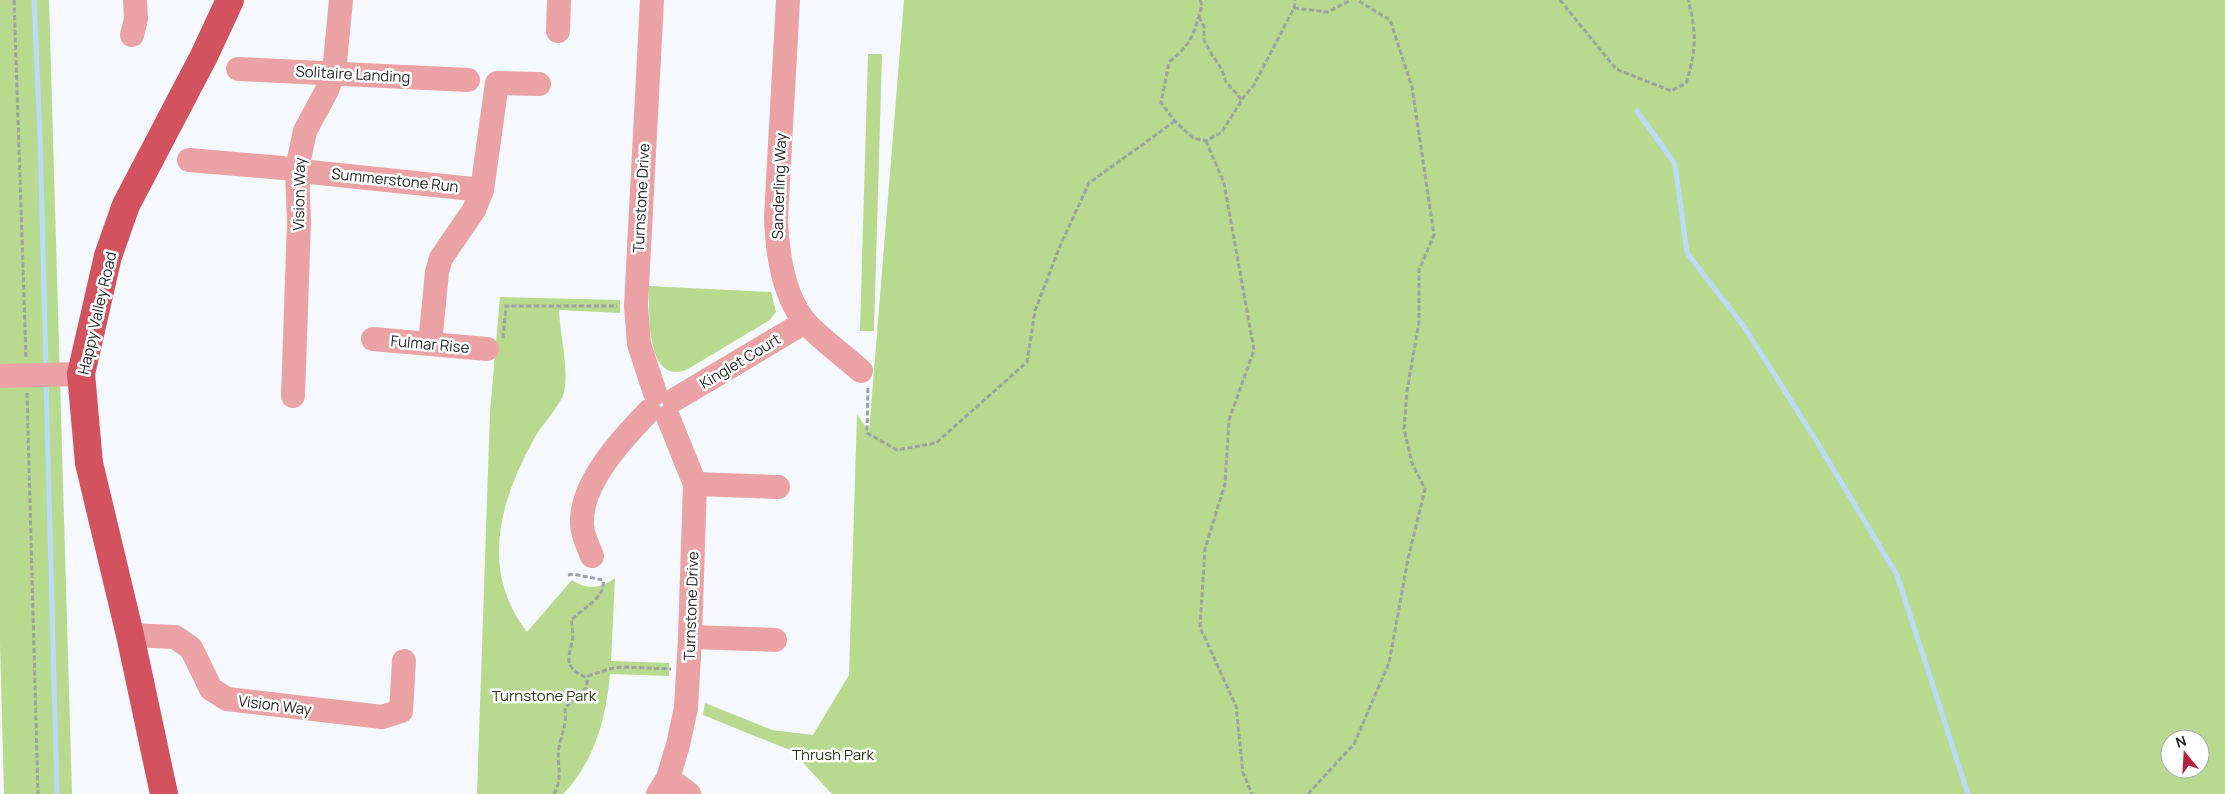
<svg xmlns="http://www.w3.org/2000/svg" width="2225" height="794" font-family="Manrope,sans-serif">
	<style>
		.green { fill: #b7da8e; fill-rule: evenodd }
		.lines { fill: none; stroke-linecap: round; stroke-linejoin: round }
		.stream { stroke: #bcdaf8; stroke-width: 5 }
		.path { stroke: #9ea1a4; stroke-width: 3; stroke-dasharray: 5 2.5; stroke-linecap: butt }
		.minor { stroke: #eaa2a4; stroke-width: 24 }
		.major { stroke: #d2525f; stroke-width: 28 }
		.labels { text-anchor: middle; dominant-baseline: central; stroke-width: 5; stroke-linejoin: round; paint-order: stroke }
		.street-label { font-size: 15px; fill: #232526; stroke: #fff }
		.park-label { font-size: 15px; fill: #293913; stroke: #fff }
	</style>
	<rect width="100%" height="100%" fill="#f5f8fd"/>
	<!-- green -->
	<g class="green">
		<polygon points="0,0 49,0 72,794 4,794 0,643"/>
		<path d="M904 0H2225V794H832L792 751 703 715 705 703 772 730 813 735 849 675 857 414 869 432ZM2170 739H2200V769H2170Z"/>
		<polygon points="868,54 882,54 874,331 860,331"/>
		<path d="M649 286 771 292 776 312 770 320 688 369C645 388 649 310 649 286Z"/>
		<path d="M500 297 620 300V313L559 310C560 337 569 366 564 393 562 402 541 427 535 437 500 500 479 570 527 632L572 580C586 590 601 589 615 578L611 661 669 663V676L610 674C606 718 595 761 563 794H477L490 412Z"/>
	</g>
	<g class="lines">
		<!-- stream -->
		<g class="stream">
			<polyline points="34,0 40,135 46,369"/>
			<polyline points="1637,111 1675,164 1687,253 1745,328 1817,442 1897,575 1968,794"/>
			<polyline points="46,380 57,794"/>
		</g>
		<!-- path -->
		<g class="path">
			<polyline points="14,0 26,357"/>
			<path d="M1200 0 1202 5C1194 33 1193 43 1169 62L1161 103 1175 121 1193 138 1206 141 1222 132 1243 98 1254 85 1294 8 1295 0"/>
			<path d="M1560 0 1616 69 1671 91 1686 83C1696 52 1697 31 1688 0"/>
			<polyline points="1294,8 1328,12 1351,0"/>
			<polyline points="1199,17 1204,27 1204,40 1211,53 1222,70 1226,82 1242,100"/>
			<polyline points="1206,141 1224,183 1254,350 1229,420 1225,484 1205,549 1200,627 1236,706 1243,773 1252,794"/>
			<polyline points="503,338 506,306 617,306"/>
			<polyline points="868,388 867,433 897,450 936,443 1027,362 1035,311 1060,246 1089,183 1175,121"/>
			<polyline points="27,393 38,794"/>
			<path d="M568 575 573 574 603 580C606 598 583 608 571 620 572 625 573 631 573 636 570 656 561 666 585 677L609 669 622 667 671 669"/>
			<path d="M554 794C564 775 556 767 559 747 562 731 567 727 565 708L586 688 588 676"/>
			<polyline points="1308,794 1354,744 1389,663 1408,559 1425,489 1412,463 1404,429 1407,391 1419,322 1419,270 1434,235 1412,87 1390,20 1357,0"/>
		</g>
		<!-- minor -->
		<g class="minor">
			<polyline points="652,0 636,306 639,344 655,393"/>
			<path d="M788 0 776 217C777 250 783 296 806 323 822 340 843 355 861 371"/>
			<polyline points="558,31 559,0"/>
			<polyline points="132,35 136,19 135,0"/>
			<polyline points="238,69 468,80"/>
			<polyline points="189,160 283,168 310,172 482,190"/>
			<polyline points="373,339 487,349"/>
			<polyline points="430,344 437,272 441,258 474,210 482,190 497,83 539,84"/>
			<polyline points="0,376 81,374"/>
			<polyline points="293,396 299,222 297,169 305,131 326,92 334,73 341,0"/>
			<polyline points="674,400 805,322"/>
			<polyline points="695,484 778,487"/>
			<path d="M592 556C588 546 582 534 582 524 580 483 623 438 649 411"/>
			<polyline points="130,635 175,637 191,648 211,689 227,699 382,717 401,711 404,661"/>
			<polyline points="690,637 775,640"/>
			<polyline points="668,778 689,794"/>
			<polyline points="658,794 668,778 678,745 686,708 690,637 695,484 668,417"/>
		</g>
		<!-- major -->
		<polyline class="major" points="164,794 130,635 89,463 81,374 108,256 126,205 204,56 230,0"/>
	</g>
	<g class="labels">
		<!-- street labels -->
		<g class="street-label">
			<text transform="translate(353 74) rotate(3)">Solitaire Landing</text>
			<text transform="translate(395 180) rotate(6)">Summerstone Run</text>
			<text transform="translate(779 186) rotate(-88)">Sanderling Way</text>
			<text transform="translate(299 194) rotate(-89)">Vision Way</text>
			<text transform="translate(641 198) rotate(-87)">Turnstone Drive</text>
			<text transform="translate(97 313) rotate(-77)">Happy Valley Road</text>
			<text transform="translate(430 344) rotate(5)">Fulmar Rise</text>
			<text transform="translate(740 361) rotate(-31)">Kinglet Court</text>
			<text transform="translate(691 606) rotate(-88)">Turnstone Drive</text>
			<text transform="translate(275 705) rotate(7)">Vision Way</text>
		</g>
		<!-- park labels -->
		<g class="park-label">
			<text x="544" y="695">Turnstone Park</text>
			<text x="833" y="754">Thrush Park</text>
		</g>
	</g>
	<!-- north arrow -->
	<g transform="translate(2185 754) rotate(342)"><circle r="24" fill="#ffffff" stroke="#a7a8a8"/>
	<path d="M0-4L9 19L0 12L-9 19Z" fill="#b4213c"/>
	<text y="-8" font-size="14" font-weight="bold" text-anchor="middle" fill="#232526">N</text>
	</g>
</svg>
